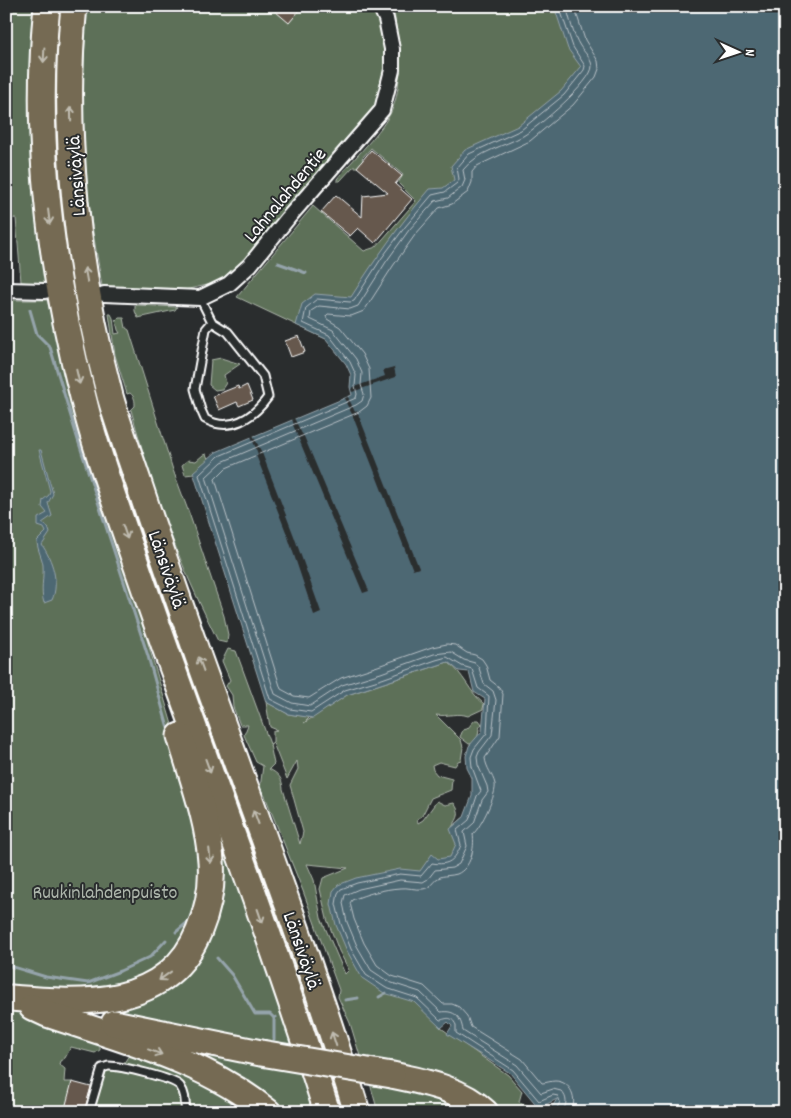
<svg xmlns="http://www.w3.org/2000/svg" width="791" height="1118" viewBox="0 0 791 1118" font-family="Dekko,sans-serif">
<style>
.green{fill:#5d6f58;stroke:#aeb7ac;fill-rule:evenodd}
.water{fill:#4e6773;stroke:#95a4ab}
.pier{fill:#2a2d2e}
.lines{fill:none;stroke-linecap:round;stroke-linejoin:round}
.shore{stroke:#b8c2c7;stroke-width:1}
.stream{stroke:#95a4ab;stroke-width:3}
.building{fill:#66584d;stroke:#fff}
.service-casing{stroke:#fff;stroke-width:11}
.minor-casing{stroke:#fff;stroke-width:18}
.motorway-casing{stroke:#fff;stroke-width:29}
.service{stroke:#2a2d2e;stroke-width:7}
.minor{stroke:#2a2d2e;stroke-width:14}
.motorway{stroke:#746b52;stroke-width:25}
.motorway-bridge-casing{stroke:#fff;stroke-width:29;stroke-linecap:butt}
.motorway-bridge{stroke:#746b52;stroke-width:25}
.oneway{stroke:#c0bcb1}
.labels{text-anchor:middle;stroke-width:4;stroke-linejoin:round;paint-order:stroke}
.street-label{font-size:20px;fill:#fff;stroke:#2a2d2e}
.park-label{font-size:20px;fill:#aeb7ac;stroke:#2a2d2e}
</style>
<rect width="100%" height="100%" fill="#2a2d2e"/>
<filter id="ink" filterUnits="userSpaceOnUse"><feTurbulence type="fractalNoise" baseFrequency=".02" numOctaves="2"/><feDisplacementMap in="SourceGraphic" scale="10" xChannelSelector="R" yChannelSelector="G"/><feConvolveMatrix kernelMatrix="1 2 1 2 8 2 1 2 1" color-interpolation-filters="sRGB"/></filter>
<g filter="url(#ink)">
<g class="green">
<path d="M12,6H34V164L32,166L45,284L21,282L16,218L6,219V50Z"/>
<path d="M58,6H62L76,291L72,292C57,197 49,102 58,6Z"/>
<path d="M87,6H376L385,50L384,85L378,107L232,273L212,284L184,290L102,286C97,253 90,220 87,187C81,127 83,66 87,6Z"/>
<path d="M393,6H647L637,48L477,158L326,339L237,297L313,206L364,251L376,247L416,201L398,183L403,175L371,148L362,158L363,160L357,167H353L340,181H337V179C352,160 383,131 392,110C405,78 398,39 393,6Z"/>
<path d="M77,298L120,463L116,464L101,416L73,299Z"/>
<path d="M6,300H47L98,487L126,569L181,755L205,855L189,944L130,989L6,991V836L10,827L6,825Z"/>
<path d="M137,305L177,307L175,310L138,318L135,311V306Z"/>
<path d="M109,314H111L113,318L115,334L120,333L118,330L116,321L119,318H124L126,328L129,330L173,470L189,513L224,616L228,635L227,643L218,641C205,614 191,586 180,558C160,509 145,460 131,410L135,406C135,401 135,397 130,393L127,394L115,355Z"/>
<path d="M221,358L240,364L224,375L226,383L222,389L215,390L209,385L211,360Z"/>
<path d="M206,454L209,461L194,474L185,475L182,465L188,460L196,461L203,455Z"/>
<path d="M136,511L240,803L326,1053L321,1052L279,930L131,512Z"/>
<path d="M228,649L236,651L270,744L273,742V731L277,730L270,727L266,702L288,714L310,717L304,723L347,695L448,662C464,674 469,692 484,704L483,709L468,716C457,712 448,717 436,715L461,740L463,747L461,760L458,761L455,766L439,762L432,765L433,770L437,775L452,779L451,790L431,798L422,816L417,819L418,823L423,820L437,801L445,805L454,803C461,813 459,817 452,827L464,817L441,1028L508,1075L522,1091L519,1102L529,1106L531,1112H503L482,1095L388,1064L385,1061L360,1056L350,1023L338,997L339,990L303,891L265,796L260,788L263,766L256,762L244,735L248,725H240L233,707L232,695L226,686L230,680L222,661ZM273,743L287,779L297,761L298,769L290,785L303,832L300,844L283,789C282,778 279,774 269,769L274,764L270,745ZM307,864L348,868L323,878L320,889L327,919L339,951L349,970L345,974L321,918L314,880Z"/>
<path d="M475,720H479L482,724L479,728L477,743L469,744L460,737L463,730L467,729Z"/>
<path d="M203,783L295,1049L258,1043L101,1013L96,1010L204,939Z"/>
<path d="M6,1008L21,1010L25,1017L100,1043V1050L95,1053L71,1047L65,1058L60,1061L59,1064L65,1069L64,1082H72L65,1111L12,1112L13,1106L6,1101L8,1094Z"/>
<path d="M116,1030L300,1068L314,1112H277Z"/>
<path d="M136,1051L150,1056L228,1098L232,1107L230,1112H93L95,1104L94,1102L105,1070L146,1076L153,1072L150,1069L133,1068L124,1063L129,1055Z"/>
<path d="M369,1080L435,1088L475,1112H378Z"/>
</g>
<g class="water">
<path d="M554,6H785V1112H549L557,1099L539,1108L510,1073L447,1034L452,1026L448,1022L441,1028L414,1002L384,993L362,978L347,951L336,925L331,904L333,891L338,885L356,878L400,869L420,871L432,854L438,859L450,857L456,844L450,829L464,817L472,796V778L467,768L466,756L469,746L482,731L485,699L474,692L469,672L459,671L448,662L347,695L313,718L288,714L266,702L193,472L216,452L352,395L350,387L351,375L346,364L326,339L296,325L302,304L315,294L351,297C375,259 400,224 430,189L443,188L454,180L451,166L465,150L518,126L561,91L581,67L568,49Z"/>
<path d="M39,450H41L53,494L48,503L52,516L42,523L48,527L50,533L42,545C52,559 60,583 52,600L44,603C40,591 44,578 43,565C42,557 37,549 37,541L46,532L44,528L38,526V518L47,513L42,507L43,500L49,495L50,491Z"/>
</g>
<g class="pier">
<path d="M394,367L396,377L352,392L351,389L354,387L385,376L383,370Z"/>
<path d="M348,397L355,412L357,411L419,568L413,570L352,414L346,403L347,402L345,398Z"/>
<path d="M294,418L302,434H303L369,591L363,593L293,425H294L292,419Z"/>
<path d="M253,435L262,453L294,536L321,612L314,615L288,537L256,455L258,454L251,436Z"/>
</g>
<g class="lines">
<g class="shore">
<path d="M555,1112L560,1102L558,1096L553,1095L539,1101L513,1070L456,1033V1025C451,1015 447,1019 440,1020L417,998L386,988L366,975L351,949L341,924L336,904L338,893L341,889L357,883L400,874L421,876L432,863C449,866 455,860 461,845L457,830L469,820L477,796L481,791L472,767L471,757L474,749L487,733L489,696L478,688L472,669L462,666L447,657L436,660L382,679L345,690L311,712L290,709L270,699L199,475L219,456L356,398L357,394L355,386L356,375L350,362L329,335L303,323L306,308L317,299L350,302L354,301L381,259L405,227L432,195L445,192L457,183L459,179L457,168L469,154L521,130L564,95L584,70L585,66L573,47L559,6"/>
<path d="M562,1112C567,1105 568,1098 561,1091L553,1089L541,1093L517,1065L463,1031C461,1017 455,1010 441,1012L420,992L389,982L371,970L357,946L347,922L343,903L345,895L359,889L400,880L423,882L428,879L435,870L452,868L459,864L467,846L464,832L474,823L482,800L488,792L487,786L478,765L477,757L479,752L492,735L496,700L493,691L484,684L479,668L475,663L464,660L451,652L434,654L381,673L342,685L310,706L292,703L275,694L206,477L222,462L356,405L362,401L364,394L361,385L362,373L356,359L333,330L310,319L311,311L319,306L350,309L358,306L386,262L409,230L435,201L448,198L462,187L465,180L463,170C478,151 503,147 523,136C537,128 593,81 592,66C591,58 584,52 580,46C573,35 570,19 566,6"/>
<path d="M571,1112C578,1099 571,1081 555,1081C550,1081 546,1083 542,1083L522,1059L471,1027L467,1016L459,1007L452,1004H443L424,986L392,976L377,965L364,943L354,919L350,903L352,900C366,894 384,889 400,888C408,887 415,890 423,889C431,888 432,882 438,878C443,875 451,876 457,874C471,868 475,848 473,834C481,827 497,794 495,784C493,775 486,768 485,758L500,736L503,694L499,687L490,680L486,665L482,659L475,655L467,653L455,645L447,644L432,647L378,666L341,678L309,698L294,696L281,689L215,479L226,468L359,412L367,406L371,398L369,369L362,354L340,327L327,319L326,316L328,314L351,316L364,311L393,266L415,235L439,208L452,204L468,192L472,182V172L477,166L530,141L573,105L596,77L599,69L598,61L585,40L574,6"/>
</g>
<g class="stream">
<path d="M278,263L306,273"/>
<path d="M30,310L37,334L50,347L78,440L148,656L170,735"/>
<path d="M198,891L199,867"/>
<path d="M176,932L188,922L193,912"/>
<path d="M217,958L232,975L255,1014H270L274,1018"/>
<path d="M6,967L10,966L46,977L88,983L120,971L150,957L166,940"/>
<path d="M379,997L386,993"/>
<path d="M345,1000L358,998"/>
<path d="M274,1039V1018L276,1017"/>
</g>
</g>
<g class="building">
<path d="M269,6H293L299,11L289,23Z"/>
<path d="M371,150L402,176L395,184L412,199L375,243L358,228L350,236L321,212L336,195L362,217L363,196L388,193L357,167Z"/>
<path d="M299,336L305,352L291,357L285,341Z"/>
<path d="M247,385L253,400L239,406L237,402L219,410L213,396L238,386L239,389Z"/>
<path d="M72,1082L91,1087L84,1112H64Z"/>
</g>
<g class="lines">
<defs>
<g id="service">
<path d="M200,298L212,322L206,329L195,389L201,410L205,419C230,433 253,418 268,397L263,376L228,332L212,322"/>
<path d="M89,1112L102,1068C104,1068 107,1066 109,1066C120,1066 173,1078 180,1086C185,1093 186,1103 185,1112"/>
</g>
<g id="minor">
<path d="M6,290L45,291"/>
<path d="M104,294L200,298L229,284L250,265L288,218L382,110L392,70V49L386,19L380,6"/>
</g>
<g id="motorway">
<path d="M47,6C33,138 51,273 84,401C93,440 107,479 120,517C138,570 156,623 175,675C227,820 281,965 327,1112"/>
<path d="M74,6C61,129 78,276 110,396C118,424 128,451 137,478C157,539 178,599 199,659C253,809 310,959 357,1112"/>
<path d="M11,998C81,1004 167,1010 199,931C208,909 213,886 211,861C208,819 192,777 180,736"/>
<path d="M32,1007L47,1014C123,1040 205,1060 268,1112"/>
<path d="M114,1023L261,1053"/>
<path d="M392,1075C424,1082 460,1088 485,1112"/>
</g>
</defs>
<use href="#service" class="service-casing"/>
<use href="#minor" class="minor-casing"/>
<use href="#motorway" class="motorway-casing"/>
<use href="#service" class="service"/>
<use href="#minor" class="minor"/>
<use href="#motorway" class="motorway"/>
<defs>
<path id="motorway-bridge" d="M261,1053L392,1075"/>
</defs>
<use href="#motorway-bridge" class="motorway-bridge-casing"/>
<use href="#motorway-bridge" class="motorway-bridge"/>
</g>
<defs><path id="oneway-shaft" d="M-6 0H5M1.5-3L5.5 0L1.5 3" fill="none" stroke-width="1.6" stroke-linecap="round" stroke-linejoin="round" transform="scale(1.25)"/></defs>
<g class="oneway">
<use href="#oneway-shaft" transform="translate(44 55) rotate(93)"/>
<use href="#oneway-shaft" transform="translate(71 114) rotate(-91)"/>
<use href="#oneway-shaft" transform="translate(49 217) rotate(83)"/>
<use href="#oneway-shaft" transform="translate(86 275) rotate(-100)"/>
<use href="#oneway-shaft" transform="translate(78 377) rotate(77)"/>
<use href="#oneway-shaft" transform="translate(125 532) rotate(71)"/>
<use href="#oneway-shaft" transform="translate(201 664) rotate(-110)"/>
<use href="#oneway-shaft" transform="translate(208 766) rotate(70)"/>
<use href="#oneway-shaft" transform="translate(256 817) rotate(-110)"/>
<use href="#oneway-shaft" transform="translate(210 856) rotate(84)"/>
<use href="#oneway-shaft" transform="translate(260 916) rotate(71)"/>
<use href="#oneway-shaft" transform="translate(165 976) rotate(144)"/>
<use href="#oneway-shaft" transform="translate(334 1039) rotate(-108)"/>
<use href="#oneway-shaft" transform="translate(155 1052) rotate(20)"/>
</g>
</g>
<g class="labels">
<g class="street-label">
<text transform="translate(75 176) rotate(-94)" y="7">Länsiväylä</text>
<text transform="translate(284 194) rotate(-50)" y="7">Lahnalahdentie</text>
<text transform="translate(168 569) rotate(71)" y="7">Länsiväylä</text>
<text transform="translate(303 950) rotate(71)" y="7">Länsiväylä</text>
</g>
<g class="park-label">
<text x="105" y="898">Ruukinlahdenpuisto</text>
</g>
</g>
<rect width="791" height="1118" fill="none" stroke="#2a2d2e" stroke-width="25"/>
<rect x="12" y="12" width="766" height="1093" fill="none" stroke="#fff" stroke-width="2" filter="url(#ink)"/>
<g transform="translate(738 52) rotate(93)" stroke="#2a2d2e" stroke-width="4" paint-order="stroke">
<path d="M0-4L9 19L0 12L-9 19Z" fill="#ffffff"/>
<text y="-8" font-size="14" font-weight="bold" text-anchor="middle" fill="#ffffff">N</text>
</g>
</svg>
